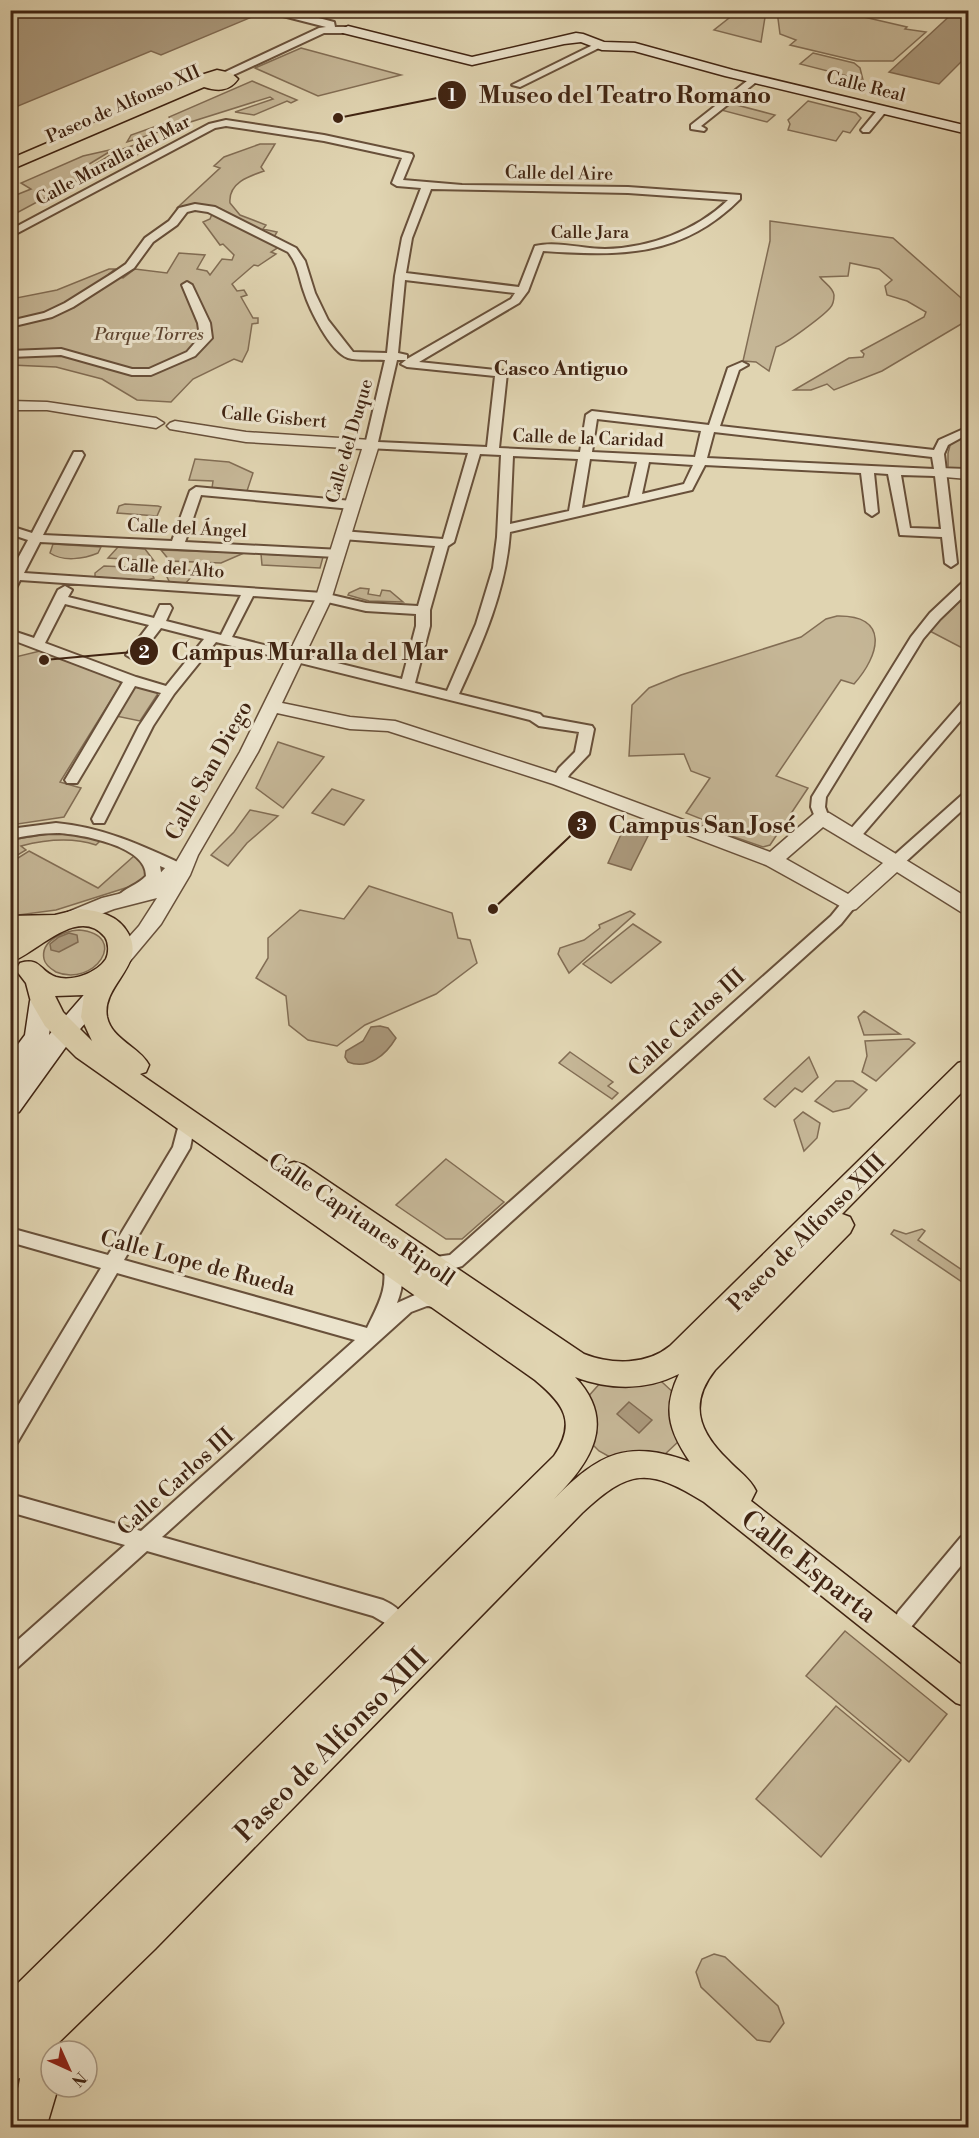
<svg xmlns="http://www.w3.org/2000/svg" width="979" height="2138" viewBox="0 0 979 2138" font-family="'Libre Bodoni',serif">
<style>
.green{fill:#c5b696;stroke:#826d54;stroke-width:1.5}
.water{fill:#aa987b;stroke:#806a51;stroke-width:1.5}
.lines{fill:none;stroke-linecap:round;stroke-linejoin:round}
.minor-casing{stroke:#68503a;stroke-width:4}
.tertiary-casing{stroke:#68503a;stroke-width:3}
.secondary-casing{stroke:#402412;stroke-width:3}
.primary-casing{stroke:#402412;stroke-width:3}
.minor{fill:#ebe3cc;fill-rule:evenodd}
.tertiary{fill:#ebe3cc;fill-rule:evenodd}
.secondary{fill:#ebe3cc;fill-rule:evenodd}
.primary{fill:#e0d4b1;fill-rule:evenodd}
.labels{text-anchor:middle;stroke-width:6;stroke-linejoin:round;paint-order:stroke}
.far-street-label{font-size:18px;fill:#402412;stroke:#ebe3cc}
.far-park-label{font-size:18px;font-style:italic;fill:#614833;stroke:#ebe3cc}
.far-neighbourhood-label{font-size:20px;font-weight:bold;fill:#402412;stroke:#ebe3cc}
.street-label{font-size:22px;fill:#402412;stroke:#ebe3cc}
.near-street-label{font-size:27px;fill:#402412;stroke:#ebe3cc}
.leader{fill:none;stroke:#402412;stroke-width:2}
.callout-dot{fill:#402412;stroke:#ebe3cc;stroke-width:2}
.mark-label{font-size:18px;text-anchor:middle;font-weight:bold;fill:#fff}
.callout-label{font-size:24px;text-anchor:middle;font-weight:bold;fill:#402412;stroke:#ebe3cc;stroke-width:6;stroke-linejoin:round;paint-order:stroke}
</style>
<rect width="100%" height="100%" fill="#e0d4b1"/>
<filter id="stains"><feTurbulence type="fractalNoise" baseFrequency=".00333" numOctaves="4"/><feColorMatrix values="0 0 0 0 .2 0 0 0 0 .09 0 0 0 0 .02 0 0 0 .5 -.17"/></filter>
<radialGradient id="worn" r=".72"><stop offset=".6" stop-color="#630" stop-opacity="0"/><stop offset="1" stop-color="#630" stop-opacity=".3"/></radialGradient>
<g class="green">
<path d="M738,11H766L761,42L714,30Z"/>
<path d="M777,11H838L907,27L905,29L926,32L893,61H857L790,45L796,40L780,34Z"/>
<path d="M301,48L401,75L318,96L255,68Z"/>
<path d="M813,53L854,63L860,68L863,80L800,64Z"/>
<path d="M252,81L297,100L291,103L287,101L254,115L235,112L273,99L270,97L127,142L131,135L171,121L169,117Z"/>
<path d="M808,101L856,113L861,118L850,133L843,131L836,141L788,130L790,124L788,120Z"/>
<path d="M729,103L775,115L767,122L721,110Z"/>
<path d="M152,139L161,142L103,173L91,167L117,151Z"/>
<path d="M260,144H275L261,167L264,171C249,176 228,183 230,203L240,215L266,225L263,229L277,232L274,237L279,247L271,252L276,254L258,266L254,265L232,284L237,291L244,290L247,295L241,297L253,318H258V323L252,324L248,350L242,362L234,359L193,379L171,402L137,400L102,379L56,367L11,365V299L57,290L109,269H115L109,274L123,278L135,269L167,273L179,253L205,255L197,269L207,271L210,275L222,259L232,260L234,255L223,244L220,245L203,222L210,219L212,214C198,206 191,213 177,208L220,168L214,166L224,157Z"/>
<path d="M114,149L86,166L95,171L11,216V197L31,189L21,183L83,156Z"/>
<path d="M770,221L893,238L968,304V320L882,371L834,390L827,384L811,390H794L849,358L863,357L864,354L861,351L924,317L926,312L907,301L887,295L885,286L892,280L879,269L850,263L848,276L820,277C824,283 833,287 834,295C834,300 833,305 830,308C823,316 786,344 776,347L769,371L756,362L743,361L770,241Z"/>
<path d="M967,437L968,468L948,467V453L951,442Z"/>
<path d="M195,459L229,462L253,473L247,491L212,488L213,481L189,480Z"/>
<path d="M125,504L158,506L161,507L157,516L117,513L119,506Z"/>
<path d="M53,544L101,547L98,553C84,559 63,562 50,553Z"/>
<path d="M118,547L145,549L154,561L108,558Z"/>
<path d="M161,550L244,553L221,563L170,561Z"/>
<path d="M261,554L323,557L320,568L262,565Z"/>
<path d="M104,566L149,568L154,578L145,581L95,577V573Z"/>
<path d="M163,569L204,571L191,577L185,584L170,583Z"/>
<path d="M968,585V651L924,628Z"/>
<path d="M360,588L369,589L368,594L380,596L382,590L390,591L403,602L369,601L348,595L349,593Z"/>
<path d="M837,616C890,615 880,655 854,684L841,680L776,776L808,788L770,845L763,847L700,825L704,820L686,813L710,778L691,771L684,754L629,756L632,705L649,688L681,675L801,637L826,619Z"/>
<path d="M40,651L118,679L121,684L60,782L81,788L64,817L11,825V658Z"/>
<path d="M133,686L159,692L140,721L116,716Z"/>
<path d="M278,742L324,757L283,808L256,788Z"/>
<path d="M332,789L364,800L344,825L312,813Z"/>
<path d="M250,810L278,816L247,843L228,866L211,855L234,832Z"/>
<path d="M58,832L91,837L100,841L96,845C72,837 44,840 21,846L26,850L11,859V840Z"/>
<path d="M29,851L98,888L134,856L144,865L147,876L138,884L56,910L11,916L10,863Z"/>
<path d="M369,886L452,913L458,938L470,940L477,963L436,994L365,1025L337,1046L308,1040L289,1025L286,996L256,978L268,958V938L300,910L344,919Z"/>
<path d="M630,911L635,914L569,973L558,954L560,948L584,940L600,928L599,925Z"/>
<path d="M633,924L661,942L611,983L583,964Z"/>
<path d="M79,930C131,935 94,988 56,972C51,969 45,965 44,959C40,940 65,931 79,930Z"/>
<path d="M864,1011L900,1034L864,1035L858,1017Z"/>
<path d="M909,1039L915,1043L876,1081L862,1072L867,1056L865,1041Z"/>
<path d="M570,1052L613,1082L608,1086L618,1093L612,1099L559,1063Z"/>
<path d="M809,1057L818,1077L802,1092L795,1088L775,1107L764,1099Z"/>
<path d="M836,1081H853L867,1090L849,1108L833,1112L815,1101Z"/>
<path d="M803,1112L820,1123L817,1138L804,1151L794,1120Z"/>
<path d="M446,1159L504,1202L462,1239H446L396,1205Z"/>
<path d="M922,1229L925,1231L918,1240L968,1274V1286L891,1234L894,1230L906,1234Z"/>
<path d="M653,1377L662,1382L676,1395L680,1440L662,1457L619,1462L599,1451L591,1443L586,1399L602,1381Z"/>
<path d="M845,1631L947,1714L909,1762L806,1676Z"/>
<path d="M836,1706L901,1760L821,1857L756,1799Z"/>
<path d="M714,1954L725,1957L778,2006L784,2023L770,2042L757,2040L701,1987L696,1972L702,1959Z"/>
</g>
<g class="water">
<path d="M10,11L12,10L266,11L161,55L151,51L11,109Z"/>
<path d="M955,11H968V55L939,84L889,72Z"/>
<path d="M623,830L648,836L631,870L608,863Z"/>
<path d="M69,933L77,935L78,942L59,952L51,950L50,944L59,937Z"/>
<path d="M380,1026L388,1028L396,1038C386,1055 368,1070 348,1062L345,1057L346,1051L363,1041L371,1027Z"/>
<path d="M629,1402L652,1420L639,1433L617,1414Z"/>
</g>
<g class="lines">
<defs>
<g id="minor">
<path d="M279,10H288L334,22L335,27H348L353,30L348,33H324L229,77H223V73L319,28L326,27L279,15Z"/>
<path d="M597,43L605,45L520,87L512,85Z"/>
<path d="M752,77L760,79L701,126L706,129L704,131L691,129V125Z"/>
<path d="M880,107L888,109L869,132H863L861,130Z"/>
<path d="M226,120L324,135L412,154L413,156L403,180L462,185L628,187L740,195V199C681,258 620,256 543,251L528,291L519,303L419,362L505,371L507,373L499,448L580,452L586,415L592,411L709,425L728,368L742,362L748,365L739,370L720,426L934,450L939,440L968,427V434L948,445L944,454L957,563L951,567L945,563L942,537L900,535L888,474L874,473L878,512L872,516L866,512L861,473L705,465L692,490L510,532C506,590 483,642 459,694L540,714L543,717L592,726L594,729L589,754L570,774L564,783L559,785L552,780L559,768L575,752L579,732L539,726L530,720L216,642L174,694L153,726L104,823H94L92,819L139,726L161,693L135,686L77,783H67L65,780L123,682L10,639V630L34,638L58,590L65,586L72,590L68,597L154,618L160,605H170L172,608L166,621L221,635L241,595L20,580L16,588L10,589V573L28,540L10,534V526L32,533L74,452H82L84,455L43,535L172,541L190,491L196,487L352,501L358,505L352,509L201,495L185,542L341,550L342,553L341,556L336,557L40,542L24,573L323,593L366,603L418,606L435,546L342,539L336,535L342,531L443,539L468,453L367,448L365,445L385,360C374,359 358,361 348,358C330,352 309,308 304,292C299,278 298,264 288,252L208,212L195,210L187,212L177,225L153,242L134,268L73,307L52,317L10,327V321L44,313L65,303L113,273L126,264L145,238L169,221L179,208L195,204L215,207L296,248L305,261L315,293L328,320L353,352L387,353L395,276L402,238L421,188L397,186L392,183L402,158L324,141L226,126L215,128L10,237V230L209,124ZM431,189L628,193L728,200C696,231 649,248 605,249C583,249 557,241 535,246L519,287L406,273L412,238ZM405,280L515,293L511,299L407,359V355L398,353ZM397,360H406L401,364L407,367L495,376L487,447L378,442ZM597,419L701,431L695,457L592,452ZM714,432L932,457L934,469L707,458ZM480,454L501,455L497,537L493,568L476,624L447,691L415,683L430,626V610L448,546L454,542ZM513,456L578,459L569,511L510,524ZM590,459L637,462L629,497L582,508ZM649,462L693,465L684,484L642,494ZM901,475L935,476L941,529L910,528ZM253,596L323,601L366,611L416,614V626L402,679L232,637ZM65,604L149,625L126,655L133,659L138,658L161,628L204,639L166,686L136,677L45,643Z"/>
<path d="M187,282L192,285L210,323L212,338L195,356L151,375H132L61,355L10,357V351L61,349L132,369H149L187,352L200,337L198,323L182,285Z"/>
<path d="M968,581V592L940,619L923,639L826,797L825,807L829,818L827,822H817L811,807L812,797L911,637L930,613L963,582Z"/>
<path d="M968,700V712L858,840H848L846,836L848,832L963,701Z"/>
<path d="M968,792V805L901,866H891L888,862L891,858L963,794Z"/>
<path d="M56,823C102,827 141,845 182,864L185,868L177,873L160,866L162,878C154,890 134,905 120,901L117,897C124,888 138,885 146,876C147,846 81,834 57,833C41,833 26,836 10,839V829Z"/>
<path d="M849,899L854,900L857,904L841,924L462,1266L443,1272L422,1269L419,1264L422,1259L450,1255L831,916L844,900Z"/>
<path d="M180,1110L186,1112L194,1128L190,1148L124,1260L367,1328C377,1307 390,1286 382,1263L385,1258L391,1256L397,1258C405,1274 403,1287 397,1303L426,1290L448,1295L451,1300L448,1305L442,1308L427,1306L411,1312L162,1537L383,1600C403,1609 410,1620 401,1641L394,1644L387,1641L384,1634L385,1623L373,1616L147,1551L17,1668L10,1671V1647L125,1545L10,1512V1494L141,1531L355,1340L117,1273L17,1443L10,1445V1419L101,1268L10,1242V1228L108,1255L173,1147L178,1128L172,1117L174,1112Z"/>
<path d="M968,1534V1557L912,1626L905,1629L898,1626L895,1619L898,1612L961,1537Z"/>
</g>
<g id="tertiary">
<path d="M10,401L47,402L156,418L164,423L156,428L47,410H10Z"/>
<path d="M175,421L246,432L371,440L379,445L331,600L282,703L350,717L395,721L565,776L770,852L815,813L822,812L829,813L968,898V914L961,912L897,872L856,909L849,911L766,865L553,784L388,731L350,729L277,713L258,752L198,855L190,875L161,924L125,967L118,969L111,967L108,962L111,957L139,926L157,898L114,909L70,926L63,924L60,919L63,914L102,898L147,887L167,866L175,864L240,752L315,600L362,449L246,442L170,429L167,426L170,423ZM823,827L883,863L848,894L786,859Z"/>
<path d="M939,468L968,469V479L933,476L931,473L933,470Z"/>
</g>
<g id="secondary">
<path d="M348,26L472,57L576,33L583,34L604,42L635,43L733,70L968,126V134L725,76L634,51L602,50L581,42L564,44L472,65L343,33L341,30Z"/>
<path d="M97,986L105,989L109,995L105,1001L73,1037L19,1112L10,1114V1086L14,1082L10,1083V1055L25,1035L30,1001L34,995L42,992L50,995L54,1001L49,1035L89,989Z"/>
</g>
<g id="primary">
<path d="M217,70L231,73L238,79C229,92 217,91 204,87L10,170V159L192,81L201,75Z"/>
<path d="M80,909C99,911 118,915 128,933C147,965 101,985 107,1017C112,1040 140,1047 149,1065L146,1072L140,1074L281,1171L284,1165L294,1162L304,1165L584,1354C612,1365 647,1365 670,1346L958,1063L968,1060V1086L842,1214L850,1217L854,1225L850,1233L715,1370C688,1404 699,1432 728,1460C738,1471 750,1478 756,1491L751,1501L968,1670V1707L956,1703L704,1502C648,1467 629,1469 582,1513L155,1949L53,2048L55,2051H51V2087H58L57,2091L46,2128H10C10,2111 18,2095 20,2078L10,2082V1991L554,1456C577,1422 564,1404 535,1380L76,1057L45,1026L31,1002L26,983L16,970L20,963C41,957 39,971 56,977C72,982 97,973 106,959C109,953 109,943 105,937C78,904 35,955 10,962V939L18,934H10V916L55,915ZM84,995L81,1017L92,1041L63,1012L55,996ZM679,1374C662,1409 669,1431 690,1462C627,1439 600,1453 554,1499C590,1463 618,1422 575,1377C610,1390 645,1391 679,1374Z"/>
</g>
</defs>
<use href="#minor" class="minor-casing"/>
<use href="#tertiary" class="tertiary-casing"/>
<use href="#secondary" class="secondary-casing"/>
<use href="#primary" class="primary-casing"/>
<use href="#minor" class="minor"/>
<use href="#tertiary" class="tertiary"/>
<use href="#secondary" class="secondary"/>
<use href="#primary" class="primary"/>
</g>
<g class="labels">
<g class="far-street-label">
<text transform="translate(866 86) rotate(14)" y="6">Calle Real</text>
<text transform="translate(123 104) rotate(-24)" y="6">Paseo de Alfonso XII</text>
<text transform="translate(113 160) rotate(-28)" y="6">Calle Muralla del Mar</text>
<text transform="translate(559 173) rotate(1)" y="6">Calle del Aire</text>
<text x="590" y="238">Calle Jara</text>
<text transform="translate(274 417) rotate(5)" y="6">Calle Gisbert</text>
<text transform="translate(588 438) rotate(2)" y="6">Calle de la Caridad</text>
<text transform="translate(349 441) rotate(-74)" y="6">Calle del Duque</text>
<text transform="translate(187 528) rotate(3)" y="6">Calle del Ángel</text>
<text transform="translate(171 568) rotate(4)" y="6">Calle del Alto</text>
</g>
<g class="far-park-label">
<text x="149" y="340">Parque Torres</text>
</g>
<g class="far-neighbourhood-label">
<text x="561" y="375">Casco Antiguo</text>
</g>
<g class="street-label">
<text transform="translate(208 770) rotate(-61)" y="8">Calle San Diego</text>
<text transform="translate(686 1022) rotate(-42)" y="8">Calle Carlos III</text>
<text transform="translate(362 1219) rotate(34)" y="8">Calle Capitanes Ripoll</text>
<text transform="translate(806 1232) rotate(-45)" y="8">Paseo de Alfonso XIII</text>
<text transform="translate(198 1262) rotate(15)" y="8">Calle Lope de Rueda</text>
<text transform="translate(175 1481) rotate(-42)" y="8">Calle Carlos III</text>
</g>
<g class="near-street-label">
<text transform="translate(809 1566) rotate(38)" y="9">Calle Esparta</text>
<text transform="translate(331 1745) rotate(-45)" y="9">Paseo de Alfonso XIII</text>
</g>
</g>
<path class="leader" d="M338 118L452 95M44 660L144 651M493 909L582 825"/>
<g class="callout-dot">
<circle cx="338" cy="118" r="6"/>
<circle cx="44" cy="660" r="6"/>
<circle cx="493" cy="909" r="6"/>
<circle cx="452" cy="95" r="15"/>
<circle cx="144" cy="651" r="15"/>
<circle cx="582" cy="825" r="15"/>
</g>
<g class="mark-label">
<text x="452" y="101">1</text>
<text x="144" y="658">2</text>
<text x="582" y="831">3</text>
</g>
<g class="callout-label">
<text x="625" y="103">Museo del Teatro Romano</text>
<text x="310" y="660">Campus Muralla del Mar</text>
<text x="702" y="833">Campus San José</text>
</g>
<rect width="979" height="2138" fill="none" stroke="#e0d4b1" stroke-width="36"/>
<rect x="12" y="12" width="955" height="2114" fill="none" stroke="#402412" stroke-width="3"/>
<rect x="18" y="18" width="943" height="2102" fill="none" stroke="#402412" stroke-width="1.5"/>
<g transform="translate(69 2069) rotate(135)"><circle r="28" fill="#ebe3cc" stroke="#a79782" stroke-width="1.5"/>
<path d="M0-4.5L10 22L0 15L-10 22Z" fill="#8f2418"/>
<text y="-9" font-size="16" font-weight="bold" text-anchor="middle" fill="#402412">N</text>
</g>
<rect width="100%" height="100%" filter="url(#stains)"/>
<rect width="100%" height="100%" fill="url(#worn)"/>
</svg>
